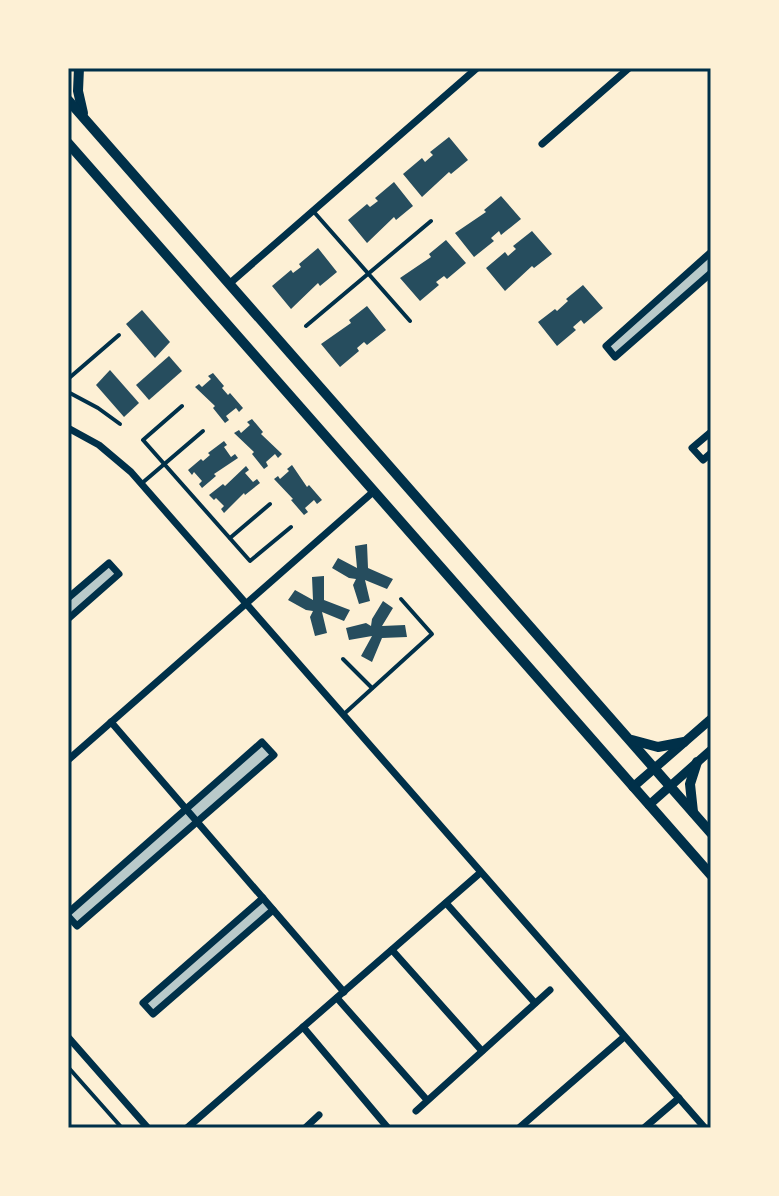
<svg xmlns="http://www.w3.org/2000/svg" width="779" height="1196" viewBox="0 0 779 1196" font-family="Jost,sans-serif">
<style>
.green{fill:#b9caca}
.building{fill:#264d5e}
.lines{fill:none;stroke-linecap:round;stroke-linejoin:round}
.service{stroke:#003049;stroke-width:4}
.minor{stroke:#003049;stroke-width:7}
.tertiary{stroke:#003049;stroke-width:9}
.secondary{stroke:#003049;stroke-width:10}
.neatline{fill:none;stroke:#003049;stroke-width:3}
</style>
<rect width="100%" height="100%" fill="#fdf0d5"/>
<g class="green">
<path d="M711,252V273L615,357L606,346Z"/>
<path d="M109,563L119,574L68,619V598Z"/>
<path d="M262,742L274,755L77,926L68,916Z"/>
<path d="M263,898L273,910L153,1014L143,1003Z"/>
</g>
<g class="building">
<path d="M449,137L468,160L451,174L449,172L422,197L403,174L422,158L425,162L433,155L430,152Z"/>
<path d="M394,182L413,206L396,220L394,217L367,243L348,220L367,204L370,207L378,201L375,198Z"/>
<path d="M501,196L521,219L501,235L499,231L491,238L494,241L474,257L455,233L486,212L484,210Z"/>
<path d="M532,231L552,254L534,268L532,266L505,291L486,268L505,252L508,256L516,249L513,246Z"/>
<path d="M446,240L466,263L447,279L444,276L436,282L439,285L420,301L400,278L431,257L429,254Z"/>
<path d="M318,248L337,272L320,286L318,283L291,309L272,286L291,270L293,273L301,267L299,264Z"/>
<path d="M583,285L603,308L584,324L581,320L573,327L576,330L557,346L538,322L555,309L557,311L568,301L566,299Z"/>
<path d="M367,306L386,330L367,345L364,342L357,348L359,351L340,367L321,344L351,323L349,320Z"/>
<path d="M142,310L170,342L155,358L126,324Z"/>
<path d="M169,356L182,371L149,400L136,385Z"/>
<path d="M110,370L139,403L124,417L96,385Z"/>
<path d="M213,373L224,386L222,388L228,395L230,393L243,408L239,412L236,408L226,416L229,420L225,423L213,408L215,406L195,387L199,384L202,387L211,379L208,376Z"/>
<path d="M252,419L263,432L261,434L282,454L278,458L275,454L266,462L268,466L264,469L252,454L254,452L234,433L239,430L241,433L250,425L247,422Z"/>
<path d="M224,441L227,445L224,447L231,457L235,454L238,458L214,474L216,476L202,488L199,484L202,481L194,472L192,475L188,470L201,459L203,461L210,455L208,453Z"/>
<path d="M292,465L307,487L309,485L322,500L317,504L314,500L305,508L308,512L304,515L291,500L293,499L274,479L278,476L280,479L289,471L287,469Z"/>
<path d="M246,466L249,470L245,473L253,482L257,479L260,483L245,495L244,493L224,513L221,509L224,506L216,498L214,500L209,495L223,484L225,486Z"/>
<path d="M367,544L368,568L393,579L387,589L365,580L370,601L359,604L353,585L356,579L349,578L332,568L338,558L357,568L355,546Z"/>
<path d="M324,576V600L350,610L344,621L322,612L327,633L315,636L310,617L313,611L306,610L288,600L295,590L313,600L312,577Z"/>
<path d="M383,601L393,608L382,626L405,625L407,637L382,638L372,662L361,656L372,636L349,640L346,628L366,623L371,626L372,619Z"/>
</g>
<g class="lines">
<g class="service">
<path d="M314,212L410,321"/>
<path d="M306,326L431,221"/>
<path d="M68,379L119,335"/>
<path d="M68,392L98,408L120,424"/>
<path d="M182,406L143,440L250,561L291,527"/>
<path d="M141,484L203,431"/>
<path d="M230,538L270,504"/>
<path d="M343,659L372,688"/>
<path d="M344,714L432,634L401,599"/>
<path d="M68,1067L122,1128"/>
</g>
<g class="minor">
<path d="M542,144L629,68"/>
<path d="M711,252L606,346L615,357L711,273"/>
<path d="M229,284L477,68"/>
<path d="M68,428L99,445L131,472L705,1128"/>
<path d="M711,432L692,448L703,460L711,453"/>
<path d="M68,598L109,563L119,574L68,619"/>
<path d="M111,722L344,992"/>
<path d="M68,760L373,492"/>
<path d="M263,898L143,1003L153,1014L273,910"/>
<path d="M446,903L535,1003"/>
<path d="M68,913L262,742L274,755L77,926L68,916"/>
<path d="M392,950L482,1051"/>
<path d="M337,998L427,1100"/>
<path d="M303,1027L388,1128"/>
<path d="M68,1037L148,1128"/>
<path d="M416,1111L550,990"/>
<path d="M187,1128L480,873"/>
<path d="M305,1128L319,1115"/>
<path d="M519,1128L624,1037"/>
<path d="M644,1128L679,1098"/>
</g>
<g class="tertiary">
<path d="M633,787L711,719"/>
<path d="M649,805L711,750"/>
</g>
<g class="secondary">
<path d="M79,68L78,91L83,113"/>
<path d="M68,100L711,833"/>
<path d="M68,143L711,875"/>
<path d="M632,740L658,747L684,742"/>
<path d="M693,812L690,784L697,762"/>
</g>
</g>
<rect width="779" height="1196" fill="none" stroke="#fdf0d5" stroke-width="140"/>
<rect x="70" y="70" width="639" height="1056" class="neatline"/>
</svg>
